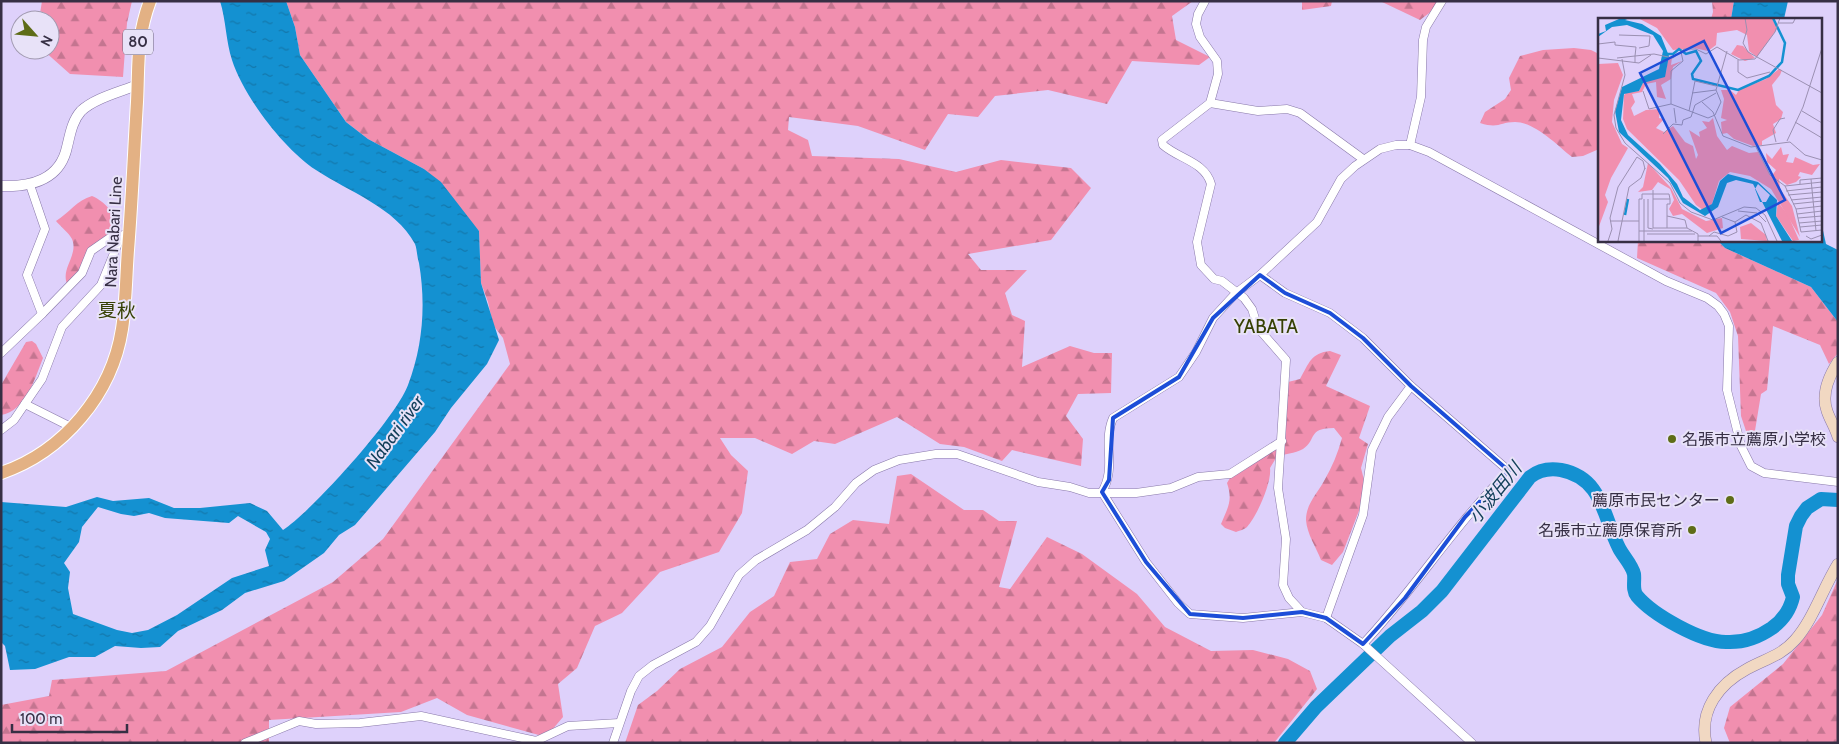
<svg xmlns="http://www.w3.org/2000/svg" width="1839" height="744" viewBox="0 0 1839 744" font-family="Cabin,'Noto Sans JP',sans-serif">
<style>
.forest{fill:url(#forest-firs)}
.water{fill:url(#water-ripples);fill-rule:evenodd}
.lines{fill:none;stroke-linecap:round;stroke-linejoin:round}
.river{stroke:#1491d1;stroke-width:14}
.minor-casing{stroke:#8878a9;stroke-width:9}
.tertiary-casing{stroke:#8878a9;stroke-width:11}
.secondary-casing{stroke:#8878a9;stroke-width:12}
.primary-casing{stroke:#fff;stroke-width:14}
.minor{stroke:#fff;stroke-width:8}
.tertiary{stroke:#fff;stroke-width:10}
.secondary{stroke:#f1d8c2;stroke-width:11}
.primary{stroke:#e3b184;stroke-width:12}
.marked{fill:none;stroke:#1d4ed8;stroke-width:4;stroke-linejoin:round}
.poi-dot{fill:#5e6c17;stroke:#e8e2f8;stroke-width:2}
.labels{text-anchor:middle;stroke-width:4;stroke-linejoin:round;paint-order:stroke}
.shield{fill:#e8e2f8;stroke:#6b657a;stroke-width:1}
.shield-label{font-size:15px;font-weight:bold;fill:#362f44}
.street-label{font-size:16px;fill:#362f44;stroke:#e8e2f8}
.poi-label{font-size:16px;fill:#362f44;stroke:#e8e2f8;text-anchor:end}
.water-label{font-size:18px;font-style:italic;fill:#14405b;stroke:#e8e2f8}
.quarter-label{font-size:19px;fill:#364003;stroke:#e8e2f8}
.inset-river{fill:none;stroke:#1491d1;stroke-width:2.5}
.inset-road{fill:none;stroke:#9b90b2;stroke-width:1}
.view{fill:#1d4ed8;fill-opacity:0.15;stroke:#1d4ed8;stroke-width:2.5}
.inset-edge{fill:none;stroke:#362f44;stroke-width:2.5}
</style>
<defs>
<pattern id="forest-firs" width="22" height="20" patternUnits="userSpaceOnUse" patternTransform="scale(1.25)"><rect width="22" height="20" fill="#f18faf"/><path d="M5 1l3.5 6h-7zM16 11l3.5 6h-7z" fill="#c47590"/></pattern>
<pattern id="water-ripples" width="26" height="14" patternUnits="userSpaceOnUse" patternTransform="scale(1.25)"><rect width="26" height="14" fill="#1491d1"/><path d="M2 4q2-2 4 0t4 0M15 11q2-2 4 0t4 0" fill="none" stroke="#1377ab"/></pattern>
</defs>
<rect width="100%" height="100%" fill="#ded1fb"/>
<g class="forest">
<path d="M42,1H132L127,23L123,77L70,74L43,50H50V20H39Z"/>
<path d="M286,1H1193L1172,16L1176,40L1210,57L1199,65L1132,61L1107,104L1048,90L995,96L978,117L948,114L925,150L858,126L789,117L788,130L808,140L812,156L899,159L956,172L1001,160L1071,168L1091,188L1051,240L968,254L981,270H1027L1005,293L1012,315L1025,321L1022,367L1070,346L1094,353H1112L1111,393L1078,394L1066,416L1083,439L1081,466L1012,450L1002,461L964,447L940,444L897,417L835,444L814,441L792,454L755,438H720L731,455L748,471L742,513L719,552L660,572L622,613L595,626L577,668L558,684L563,717L546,737L467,715L437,698L401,712L269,720V743H1V705L49,696L52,680L166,671L333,582L383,539L510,364L503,338L493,325L488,302L481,283L479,231L424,169L368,139L346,122L300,55L295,27Z"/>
<path d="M1302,1H1332L1331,6L1302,10Z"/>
<path d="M1380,1H1445L1420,20Z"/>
<path d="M1712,1H1734L1731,19H1711L1713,12Z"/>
<path d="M1574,48L1591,50L1599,54V149L1583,156L1572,157C1557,145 1535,122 1515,122C1500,122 1499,129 1480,123L1485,112L1505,99L1511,90L1509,78L1520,56L1543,50Z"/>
<path d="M92,196C106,202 117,215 115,230L89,249L80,272L68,286C59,269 79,256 72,239C69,233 60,226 56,221C69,213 77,200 92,196Z"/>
<path d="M1638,240H1717L1725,248L1811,287L1838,322V353L1829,364L1820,345L1773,326L1767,390L1761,394L1752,449L1741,416L1738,336L1730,312L1716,293L1637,258Z"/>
<path d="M32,341L36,344L43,358C35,378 26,411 1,415V385L26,342Z"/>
<path d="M1330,351L1341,355L1326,386L1370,406L1359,438L1368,444L1361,468L1365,484L1362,503L1343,552L1332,565L1321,560C1316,547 1307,534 1306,520C1306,504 1317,494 1324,481C1332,467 1338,453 1342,438L1334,428C1307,428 1317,440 1303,449C1295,454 1284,453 1276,458L1270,468C1272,482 1257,516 1247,527C1245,529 1239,531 1236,532L1225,528L1221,524C1228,507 1233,501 1227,483L1230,478L1246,469L1255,453C1262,449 1270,450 1277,447C1289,441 1285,396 1288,382L1300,379C1309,363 1311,353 1330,351Z"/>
<path d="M911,474L964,510H983L999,521H1017L999,587L1010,589L1047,537L1082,554L1137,594L1165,627L1211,651L1253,650L1288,659L1310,671L1317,689L1274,743H625L638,705L657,691L680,669L722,647L750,612L774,596L790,562L817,559L830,534L853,520L889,524L897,476Z"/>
<path d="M1838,579V743H1730L1724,728L1730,707L1783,664L1822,615Z"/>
</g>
<g class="water">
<path d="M220,1H286L295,27L300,55L346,122L368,139L424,169L441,182L479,231L481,283L499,340L487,364L451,408L435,432L355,525L339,535L324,553L284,581L245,593L222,610L178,631L160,647L141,648L115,646L95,657H69L35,669L10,670L5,646L1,642V502L66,507L97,497L113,501L149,498L174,508H200L250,503L267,511L283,530C312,511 396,418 408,385C423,346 426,304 419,263C417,257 417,249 415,244C395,207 349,192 316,170C284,149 244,97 232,60C226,42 226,20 220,1ZM98,507L121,514L134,516L149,513L165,518L229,523L238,516L266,532L270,539L265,550L269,566L232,578L177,615L148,630L132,633L117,630L73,614L68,588L70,572L64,563L79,542L82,527Z"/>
<path d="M1734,1H1788L1784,19H1731Z"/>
<path d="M1820,217L1826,244L1838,250V322L1811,287L1725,248L1717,240H1820Z"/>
</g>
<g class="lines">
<path class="river" d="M1285,743L1316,707L1390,636L1422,611L1442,591L1530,477C1539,470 1549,468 1561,470C1603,478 1603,517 1619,548C1623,556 1632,565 1634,574C1635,581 1632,590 1637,596C1653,615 1701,642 1726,642C1743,643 1759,637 1772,628C1783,620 1790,610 1793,597L1788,584V575L1796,526L1801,516L1807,508L1821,499L1838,500"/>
<defs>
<g id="minor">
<path d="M1205,1L1198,14L1196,24L1200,37L1217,61L1218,74L1210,103L1162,140L1163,145C1179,159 1205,162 1211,184L1197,242L1201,265L1214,279L1222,281L1244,298L1252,309L1258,328L1286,360L1278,488L1286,539L1283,585L1289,598L1302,612"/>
<path d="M1210,103L1258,111L1287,109L1300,113L1363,159"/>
<path d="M1410,145L1421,97L1423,40L1426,27L1442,1"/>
<path d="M1260,275L1285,293L1330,313L1363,338L1411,386L1509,471C1455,524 1415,589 1363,644"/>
<path d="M42,314L82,273L91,251L114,235L121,236"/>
<path d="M1,353L42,314L27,275L45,229L30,185"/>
<path d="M25,404L73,428"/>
<path d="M1,430L14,420L42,379L62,327L101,285L121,236L125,234H129"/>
<path d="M1102,492C1117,467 1102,443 1113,418L1179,377L1196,352L1213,318L1236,293L1260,275L1317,222L1341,179L1355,166L1380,149L1396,145H1410L1429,152L1666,281L1707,298L1718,306L1724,314L1729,326L1727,390L1741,446L1751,466L1764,473L1838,482"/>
<path d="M1102,492L1146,562L1178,603L1190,614L1243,618L1302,612L1326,618L1363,644L1472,743"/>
<path d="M1326,618L1363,515L1372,450L1388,417L1411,386"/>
<path d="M245,743L299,721L316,724L360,723L421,716L536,741L568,726L619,723"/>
<path d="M613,743L631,691L639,676L653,665L696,642L710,626L739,575L756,560L807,530L835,507L856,483L874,470L899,460L936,454H957L1038,482L1070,487L1089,493H1136L1171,488L1198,477L1230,474L1282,441"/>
</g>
<path id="tertiary" d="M1,186C31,187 60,180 67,147C70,135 72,121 81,111C95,98 120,92 137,85"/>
<g id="secondary">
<path d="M1838,362C1829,376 1821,394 1827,411C1830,420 1835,427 1838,437"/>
<path d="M1706,743C1699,710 1719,684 1747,669C1765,659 1781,656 1795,640C1813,620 1823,588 1838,564"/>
</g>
<path id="primary" d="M1,473C63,452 112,394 122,329C126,303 126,276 128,250C132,200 134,151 137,102C139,63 136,39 150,1"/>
</defs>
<use href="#minor" class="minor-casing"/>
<use href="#tertiary" class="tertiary-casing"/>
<use href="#secondary" class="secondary-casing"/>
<use href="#primary" class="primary-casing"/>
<use href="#minor" class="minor"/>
<use href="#tertiary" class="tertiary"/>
<use href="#secondary" class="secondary"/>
<use href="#primary" class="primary"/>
</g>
<path class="marked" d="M1260,275L1285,293L1330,313L1363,338L1411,386L1509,471L1465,517L1405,598L1363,644L1326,618L1302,612L1243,618L1190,614L1146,562L1102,492L1109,480L1113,418L1179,377L1213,318Z"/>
<g class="poi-dot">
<circle cx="1672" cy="439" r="5"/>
<circle cx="1730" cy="500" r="5"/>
<circle cx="1692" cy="530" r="5"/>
</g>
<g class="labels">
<rect class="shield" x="123" y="29.5" width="30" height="25" rx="4"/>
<g class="shield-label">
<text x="138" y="47">80</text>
</g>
<g class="street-label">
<text transform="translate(113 232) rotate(-87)" y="6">Nara Nabari Line</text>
</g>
<g class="poi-label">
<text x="1682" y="445" text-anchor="start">名張市立薦原小学校</text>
<text x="1720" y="506">薦原市民センター</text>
<text x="1682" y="536">名張市立薦原保育所</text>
</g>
<g class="water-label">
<text transform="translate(395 432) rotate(-54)" y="6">Nabari river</text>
<text transform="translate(1495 493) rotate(-51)" y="6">小波田川</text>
</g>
<g class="quarter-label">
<text x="117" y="317">夏秋</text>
<text x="1266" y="333">YABATA</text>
</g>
</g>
<g transform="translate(1598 18)">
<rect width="224" height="224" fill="#ded1fb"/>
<path d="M180,184L190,197L201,222L195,223L178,198Z" fill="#f18faf"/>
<path d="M40,0H174L179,11L159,39L151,33L149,17L139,12L119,15L118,27L110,33L96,30L75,32L59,10ZM70,40H74L73,47L84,43L75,49L73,61L63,67L68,81L59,79L58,64L48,66L44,74L34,76L37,84L33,90L36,98L48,92L62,91L61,100L66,101L58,110L66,114L75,108L87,124L95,128L98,141L100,137L91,112L102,119L101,114L109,110L104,103L111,104L115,100L119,118L129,132L134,128L151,135L160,134L173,159L178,152L169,144L168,135L174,141L183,129L185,137L191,136L188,144L195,145L197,139L215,147L222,146L214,157L202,154L200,158L203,159L198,164L189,167L181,161L182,171L194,188L202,219L173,171L152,158L132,154L121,163L114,186L105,192L98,187L81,162L29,111L25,101L26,77L29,74L41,73L45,65L68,54ZM20,45L25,57L16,82L14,104L24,126L30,130L13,160L7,177L10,184L0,211V46ZM181,51L184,52L182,57L174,67L178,87L185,94L183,101L175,106L178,115L164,123V127L155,128L136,121L129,115L124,116L123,104L129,102L123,100L126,81L123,72H132L138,77L141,72L168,61ZM50,145L73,170L84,191L108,203L124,200L125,210L109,215L84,196L75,198L71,191L76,182L72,171L60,164L54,172L40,174L45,169ZM153,205L168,217L169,223L143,221L142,209Z" fill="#f18faf"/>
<path d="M139,27L145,28L157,40L147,43L133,36Z" fill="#f18faf"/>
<path d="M32,0L27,2L44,6L63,18L71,38L67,59L45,65L41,73L26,76L23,102L30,117L62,146L79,166L85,179L102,192L114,186L122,163L130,156L160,164L179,182L178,198L194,223H184L155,166L138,162L129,165L120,189L107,198L85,185L70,160L21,114L17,93L24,69L61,51L65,33L55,17L29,7L14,9L0,19V16L8,13L7,7L21,1ZM160,166L172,177L168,184H162L157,171Z" fill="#1491d1" fill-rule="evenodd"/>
<path class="inset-river" d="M68,36H75L81,31L88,36L98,33L103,43L94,56L95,61L140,72L171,58L184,44L187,25L175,0M27,197L30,181"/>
<path class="inset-road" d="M147,0L149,12L145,25L150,34L224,75M181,5H195L197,1M21,17L52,18L51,28L41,30M0,26L17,24V27L38,29L37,38L19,40M0,40L41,45L53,37M24,41L27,57L16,97L18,110L27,125L72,165L82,185L93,194L115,202L146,189L158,190L167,197L179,223M140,42V54L149,60L172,54M37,44V38L56,36L75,40L86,31H98L108,36L119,29L141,42L157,41L177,14L182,0M45,73L51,91L73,86M94,75L118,72M104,84L115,94L125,118L153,129L192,124L207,137L224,142M73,86L110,100L117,97L123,84L118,72L129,33M73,86V53L85,43L83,34M76,90L78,105M91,93L97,63L118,68M204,93L224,105M197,104L224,120M65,116L75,106L84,107L85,102L93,99L97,87L118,75M189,123L205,89L224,30M178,124L175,112L182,101L187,100M158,129L172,157L187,168L198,191L203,214L224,212M213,161L218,213M202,166V162L224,160M187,168L224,164M55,172V210H89M188,173L224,169M190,177L224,174M50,181V210L55,211M55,181H72M193,182L224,179M195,186L224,183M198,191L224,188M140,193L159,195L168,204M199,196L224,193M69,198L87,202L89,210L100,216V223M200,200L224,198M12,203H41M137,204L148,197L163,205L170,223M201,205L224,203M202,209L224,207M69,210V186H72V181M41,213H94M49,216H97M100,218H119L123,223M111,218L116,214L130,218L139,214L137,204L124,199M208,218L213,221L224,217M10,223L14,211L12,200L20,169L39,139L45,143L47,151M20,223L31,169L43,160L47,150M41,223V181H44V176H71L72,181M46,223V181"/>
<path class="view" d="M106,23L187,182L123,215L42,55Z"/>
<rect width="224" height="224" class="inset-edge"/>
</g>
<rect width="1839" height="744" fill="none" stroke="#362f44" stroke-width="5"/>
<g transform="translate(35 35) rotate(117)"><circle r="24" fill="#e8e2f8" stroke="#a19ab0"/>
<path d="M0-4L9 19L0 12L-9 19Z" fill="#5e6c17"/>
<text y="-8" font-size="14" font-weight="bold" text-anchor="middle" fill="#362f44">N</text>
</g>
<path d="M12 724v8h115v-8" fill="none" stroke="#362f44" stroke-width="2.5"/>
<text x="20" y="724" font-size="15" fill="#362f44" stroke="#e8e2f8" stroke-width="4" paint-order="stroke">100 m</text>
</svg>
